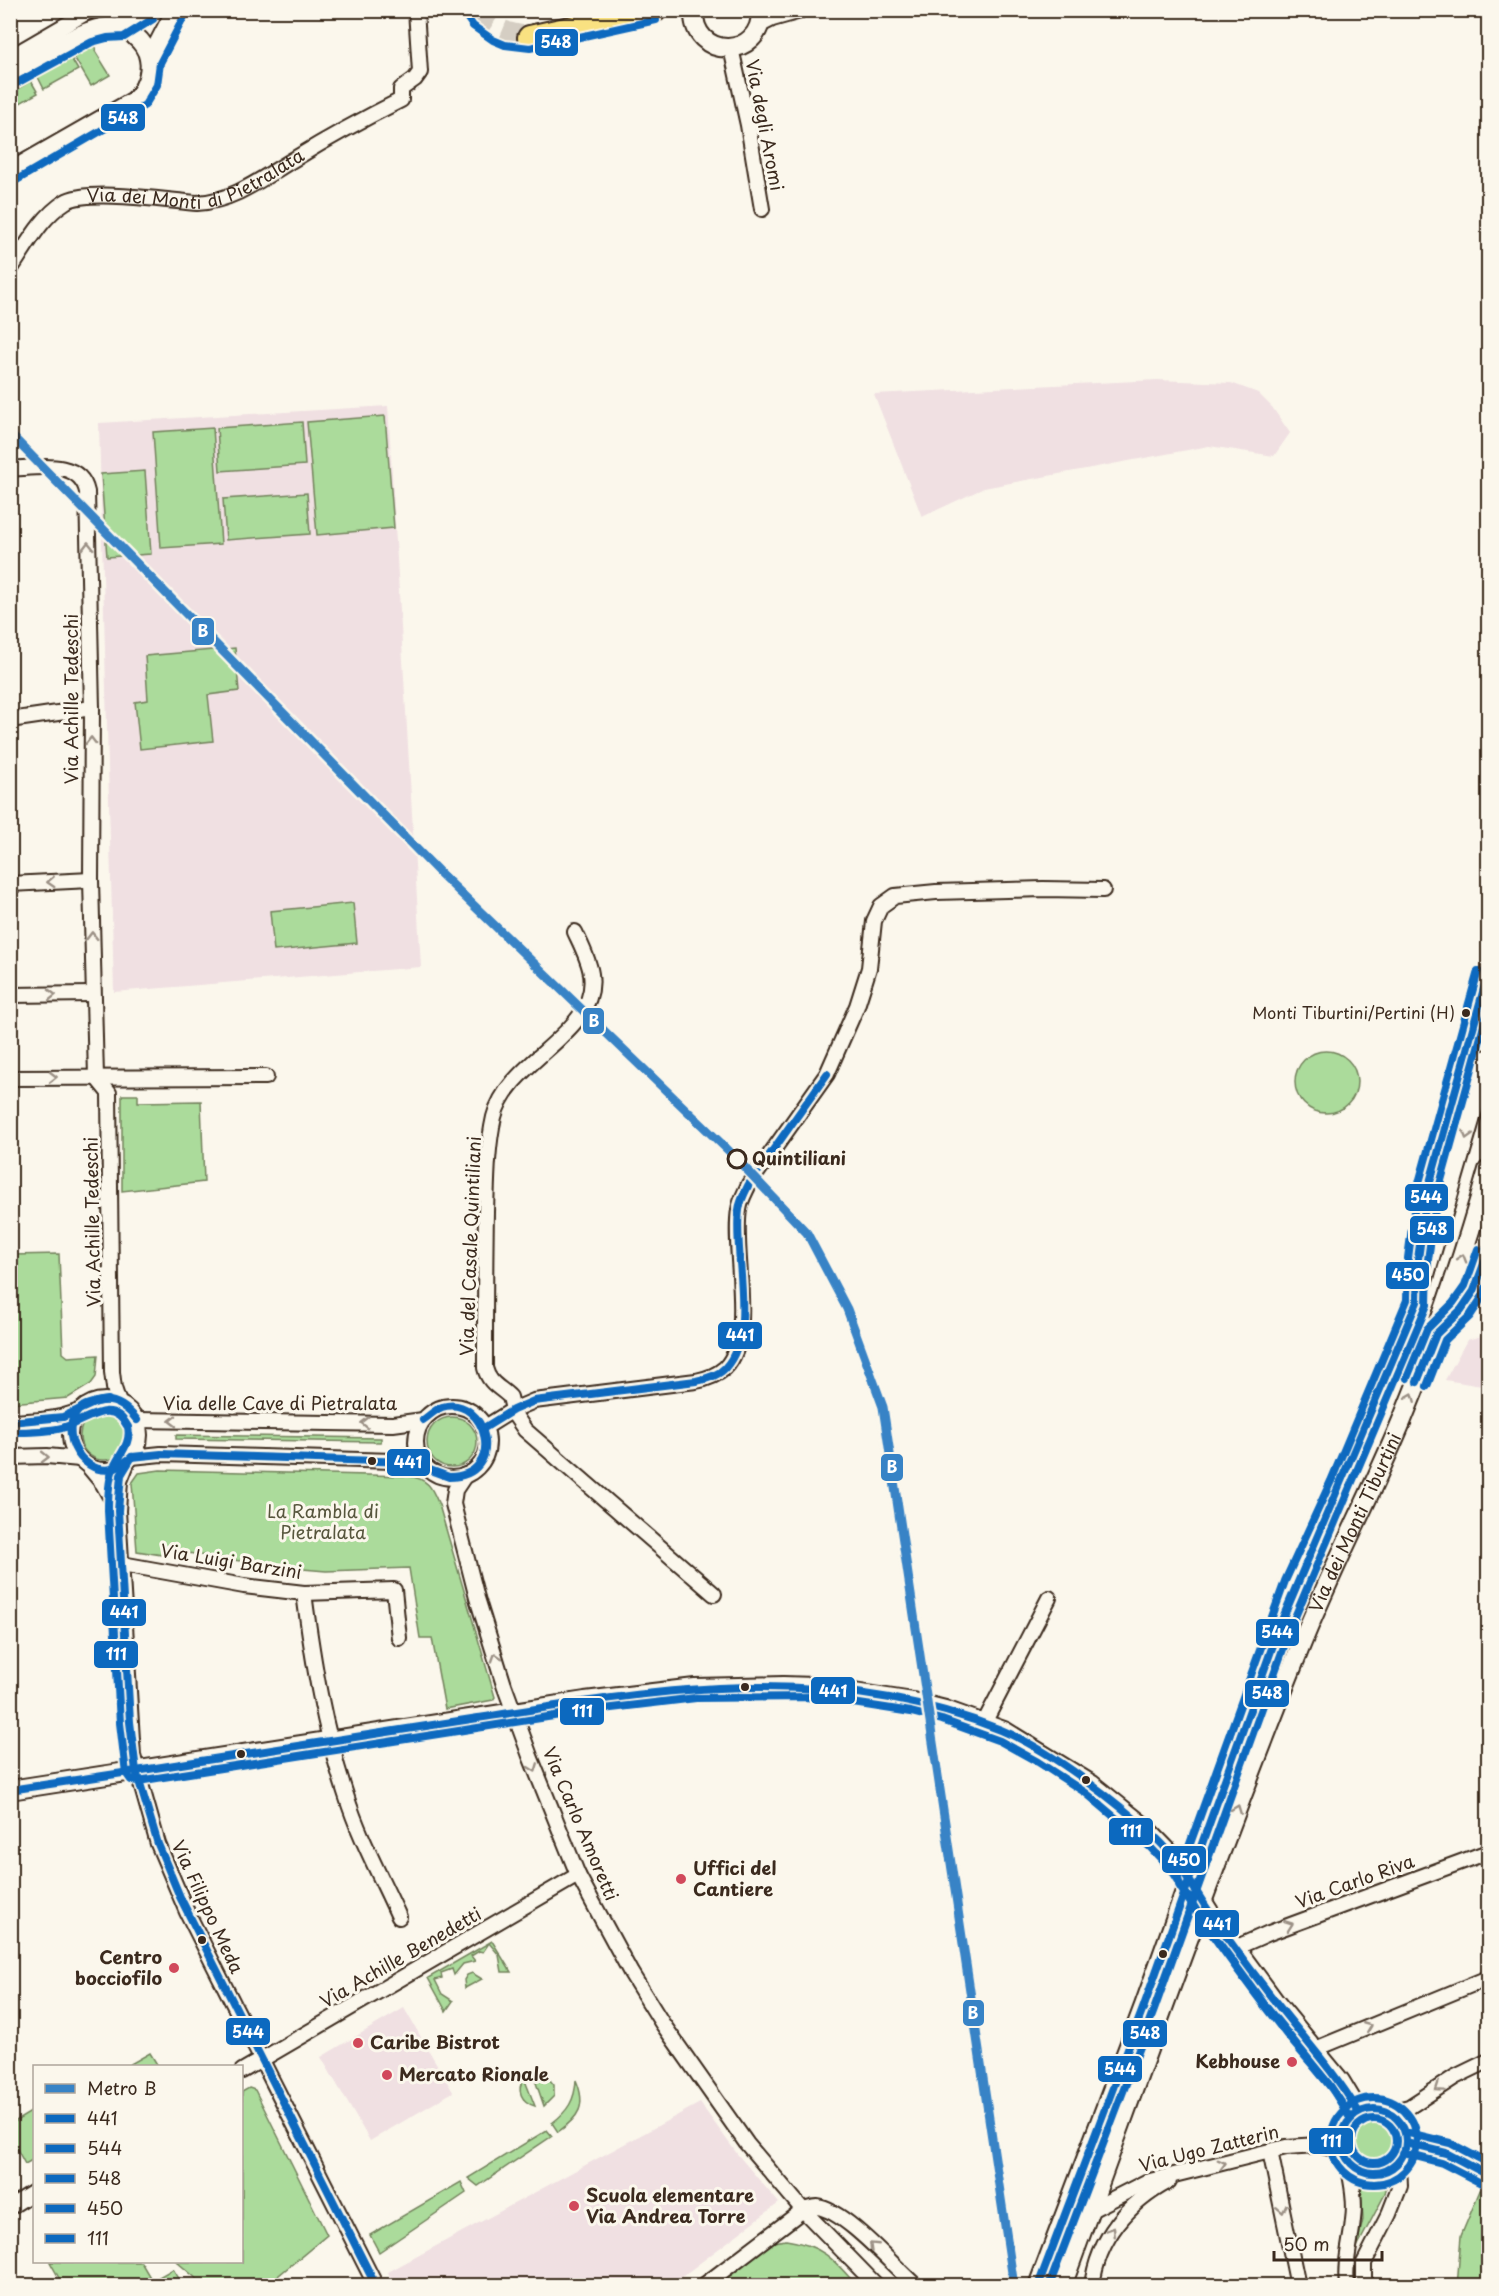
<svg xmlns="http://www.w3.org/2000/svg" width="1499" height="2296" viewBox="0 0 1499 2296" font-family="'Playpen Sans',sans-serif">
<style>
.built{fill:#f0e0e2}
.green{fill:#abdb9b;stroke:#73825c;stroke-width:1.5}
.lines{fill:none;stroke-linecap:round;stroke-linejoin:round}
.highway-tunnel{stroke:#d5cec3;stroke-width:24;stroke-dasharray:24 12;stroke-linecap:butt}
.street-casing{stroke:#3b2a1e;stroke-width:18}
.secondary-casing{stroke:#3b2a1e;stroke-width:22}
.highway-casing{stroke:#3b2a1e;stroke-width:28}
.street{stroke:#fbf7ec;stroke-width:14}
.secondary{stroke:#fbf7ec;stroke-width:18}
.highway{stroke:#f9e181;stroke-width:24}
.bus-1-casing{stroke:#fbf7ec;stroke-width:12}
.bus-2-casing{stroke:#fbf7ec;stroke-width:12}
.bus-3-casing{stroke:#fbf7ec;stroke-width:12}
.bus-4-casing{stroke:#fbf7ec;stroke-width:12}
.bus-5-casing{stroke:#fbf7ec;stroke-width:12}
.bus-1{stroke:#0c69bf;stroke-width:8}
.bus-2{stroke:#0c69bf;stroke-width:8}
.bus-3{stroke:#0c69bf;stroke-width:8}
.bus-4{stroke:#0c69bf;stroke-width:8}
.bus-5{stroke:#0c69bf;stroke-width:8}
.metro-1-casing{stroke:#fbf7ec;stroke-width:14}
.metro-1{stroke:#3783c6;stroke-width:9}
.oneway{stroke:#9b9085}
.bus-dot{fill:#3b2a1e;stroke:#fbf7ec;stroke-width:2}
.stop-dot{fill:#fbf7ec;stroke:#3b2a1e;stroke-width:3}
.poi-dot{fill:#d1495b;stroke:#fbf7ec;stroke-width:2}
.labels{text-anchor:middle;stroke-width:6;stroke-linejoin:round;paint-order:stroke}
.bus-label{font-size:16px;fill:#3b2a1e;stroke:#fbf7ec;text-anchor:end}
.street-label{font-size:18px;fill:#3b2a1e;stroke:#fbf7ec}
.stop-label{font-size:18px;font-weight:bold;fill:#3b2a1e;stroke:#fbf7ec;text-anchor:start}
.park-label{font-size:18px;fill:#57563d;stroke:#fbf7ec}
.poi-label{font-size:18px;font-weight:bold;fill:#3b2a1e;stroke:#fbf7ec;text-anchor:start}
.line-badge{stroke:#fbf7ec;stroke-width:2}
.badge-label{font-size:16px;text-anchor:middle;font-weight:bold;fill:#fff}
</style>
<rect width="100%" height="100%" fill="#fbf7ec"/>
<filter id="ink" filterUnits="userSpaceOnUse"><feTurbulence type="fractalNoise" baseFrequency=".0167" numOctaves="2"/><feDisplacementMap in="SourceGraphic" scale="12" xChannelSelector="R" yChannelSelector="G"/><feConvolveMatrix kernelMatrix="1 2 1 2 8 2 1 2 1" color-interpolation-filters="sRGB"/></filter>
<g filter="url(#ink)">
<g class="built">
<path d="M1157,380L1231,383L1258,393L1272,407L1290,433L1274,456L1209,446L984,488L922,517L874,394Z"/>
<path d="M388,406L421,967L114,992L99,423Z"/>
<path d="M1488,1321V1387L1445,1380L1467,1340L1485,1335Z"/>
<path d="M404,2008L453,2092L370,2141L321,2057Z"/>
<path d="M700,2103L738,2155L779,2203L671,2285H394L388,2272Z"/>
</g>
<g class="green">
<path d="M89,46L96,48L95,51L110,75L91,86L74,57Z"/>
<path d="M71,58L78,70L44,89L38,77Z"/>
<path d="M31,81L38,93L13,107L11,103V93Z"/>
<path d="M385,416L394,528L317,535L307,422Z"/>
<path d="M302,422L305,465L220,471L217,428Z"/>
<path d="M213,428L221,544L161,548L153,432Z"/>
<path d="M145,471L151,554L107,557L101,474Z"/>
<path d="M307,493L310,534L226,540L223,499Z"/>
<path d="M235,648L239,691L208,695L213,741L140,749L135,702L148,700L145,656Z"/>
<path d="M353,903L357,943L274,951L270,911Z"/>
<circle cx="1326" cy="1082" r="31"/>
<path d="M122,1095H138V1102L201,1101L204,1182L122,1191Z"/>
<path d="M59,1254L63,1353L68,1357L98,1355L96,1377L91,1384L68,1398L11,1403V1255Z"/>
<circle cx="104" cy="1436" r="24"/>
<circle cx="452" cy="1442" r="25"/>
<path d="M176,1435L381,1438V1442L176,1439Z"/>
<path d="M160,1470L408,1476C429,1479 432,1488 439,1505L495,1697L493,1700L445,1709L432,1638H420L409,1568L326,1571L279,1567L162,1549V1555L137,1551L132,1483L139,1473Z"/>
<path d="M492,1941L511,1972H502L499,1955L489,1943L483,1952L479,1951L471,1956L475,1961L463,1964L454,1975L452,1969L441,1973L442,1978L435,1980L442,1994L453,2001L446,2011L428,1978Z"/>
<path d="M472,1973L482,1979L465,1988L464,1980L467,1975Z"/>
<path d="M150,2053L158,2066H127Z"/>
<path d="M532,2071L545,2074L554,2085V2096L544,2106Z"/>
<path d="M524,2078L535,2106C521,2102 516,2090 524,2078Z"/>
<path d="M576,2080C587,2106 579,2117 558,2132L552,2123C568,2111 575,2100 576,2080Z"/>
<path d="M249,2088L255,2090L327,2235L267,2285H204L177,2262H242V2092Z"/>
<path d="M34,2110V2159L25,2164L11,2138V2124Z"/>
<circle cx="1374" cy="2141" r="21"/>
<path d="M547,2130L552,2136L478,2186L468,2178Z"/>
<path d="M1484,2181L1488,2184V2285L1457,2286L1461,2236Z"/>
<path d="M461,2182L466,2193L379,2252L370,2235Z"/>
<path d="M1387,2185L1385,2194L1356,2249L1363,2220L1361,2186L1371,2189Z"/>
<path d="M786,2240C821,2245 834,2259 856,2285H717L773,2242Z"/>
<path d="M50,2262H141L152,2281L173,2269L183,2285H63Z"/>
</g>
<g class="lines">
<path class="highway-tunnel" d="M474,10C489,29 507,36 530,38"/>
<defs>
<g id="street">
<path d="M731,48L748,125L762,209"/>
<path d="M10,57L91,10"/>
<path id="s1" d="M10,270C26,247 40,218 65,202C86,188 169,201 197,203C235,201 265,176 296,158C330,137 365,118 401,100V89L415,79L420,72L416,10"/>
<path d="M10,469C36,468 80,458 87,492L92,708L91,880L96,1077"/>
<path d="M10,720L92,708"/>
<path d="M10,884L91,880"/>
<path d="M575,932C581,945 589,960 591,974C600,1033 508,1059 494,1117C487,1148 487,1181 486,1212C485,1265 485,1316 485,1368C489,1384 500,1387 510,1397L514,1414L525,1430L714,1594"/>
<path d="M10,995L93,994"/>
<path d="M96,1077L109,1093L112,1372L114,1388L119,1403"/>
<path d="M10,1078L266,1077"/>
<path d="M1417,1287C1418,1184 1460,1073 1488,974"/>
<path d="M1438,1332C1464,1307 1477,1289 1488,1253"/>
<circle cx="105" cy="1435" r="35"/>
<circle cx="452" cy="1442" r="36"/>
<path d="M137,1420L393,1424L423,1420"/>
<path d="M10,1422C35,1421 57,1420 79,1411"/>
<path d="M484,1428L513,1410L534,1401L696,1381C707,1379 717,1375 725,1368C756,1337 732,1251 739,1210C740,1201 745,1193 749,1184L827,1074L857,1006L869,968L874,921L881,906L895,896L936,892L1043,889L1103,890"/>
<path d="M10,1457L47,1456L80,1459"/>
<path d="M132,1457L161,1454L393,1461L425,1466"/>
<path d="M128,1461L120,1481L118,1511L133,1756L158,1844L187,1912L376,2286"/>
<path d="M88,1466L103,1484L117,1509"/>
<path d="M465,1475L455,1490L453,1504L477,1598L504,1685L530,1756L578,1875L631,1973L662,2023L747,2144L803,2210L877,2286"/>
<path d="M122,1564L244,1586L304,1593L394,1590L399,1638"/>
<path d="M304,1593C313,1662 324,1729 346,1795C359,1837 381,1877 399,1917"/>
<path d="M984,1723L1049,1598"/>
<path d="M1235,1948L1269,1933L1488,1852"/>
<path d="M1313,2050L1488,1978"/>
<path d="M242,2071L578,1875"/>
<path d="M1389,2112L1409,2107L1455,2077L1488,2061"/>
<path d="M1270,2151L1298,2286"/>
<path d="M1069,2204L1089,2211L1146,2182L1286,2147L1318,2145L1342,2151"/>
<path d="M10,2207L34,2192"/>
<path d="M703,2286L803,2210C808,2209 812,2207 817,2207C845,2210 893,2266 916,2286"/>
<path d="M1092,2286C1098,2238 1128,2203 1169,2181"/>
<path d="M1347,2286C1344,2262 1351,2243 1353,2220C1356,2200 1351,2179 1347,2159"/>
<path d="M1364,2286V2263L1389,2214L1400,2186L1399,2163"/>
</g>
<g id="secondary">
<path d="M694,10C691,60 763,61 761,10"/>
<path d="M760,23L772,17L797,10"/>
<path d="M120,27L147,10"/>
<path d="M150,60L176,10"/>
<path d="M10,75C36,60 89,22 119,27C124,28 131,32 135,36C141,41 148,50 149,59C152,73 145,91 134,101L10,172"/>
<path d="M10,1790L585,1701L695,1688L783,1686L815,1687L913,1702L945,1710L1004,1731L1092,1785L1143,1826L1177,1861L1213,1918L1275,2002L1340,2081L1358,2111"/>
<circle cx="1374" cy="2141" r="32"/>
<path d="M1406,2143L1446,2153L1488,2175"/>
<path d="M1038,2286L1144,2006L1282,1620L1417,1302L1488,1059"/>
<path id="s2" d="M1062,2286C1140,2073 1215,1859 1299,1650C1330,1572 1370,1497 1402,1420C1436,1338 1464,1255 1488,1170"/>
</g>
<path id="highway" d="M530,38L654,10"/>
</defs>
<use href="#street" class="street-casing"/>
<use href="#secondary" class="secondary-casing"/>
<use href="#highway" class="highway-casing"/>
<use href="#street" class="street"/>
<use href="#secondary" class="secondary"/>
<use href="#highway" class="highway"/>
<defs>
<g id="bus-1">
<path d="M10,1422L63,1417L96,1402L108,1400"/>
<path d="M484,1428L513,1410L534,1401L696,1381C706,1379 718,1376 725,1368C758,1332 733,1255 739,1210C740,1201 745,1192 749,1184L827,1074"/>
<path d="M132,1457L161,1454L408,1462L449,1477C508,1477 487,1394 442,1407C436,1409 429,1416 423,1420"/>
<path d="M132,1457L121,1475L118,1511L130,1722L136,1771"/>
<path d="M132,1457C126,1461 119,1468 112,1469C79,1476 54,1425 84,1406C87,1404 93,1403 97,1402C114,1397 127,1407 137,1420"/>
<path d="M136,1771C250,1753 364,1735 478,1718C655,1690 828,1660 1001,1730C1050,1750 1118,1802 1157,1839C1181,1862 1195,1892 1214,1919C1230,1942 1247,1965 1264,1987C1295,2029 1331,2066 1358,2111"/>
<circle cx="1374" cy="2141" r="32"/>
<path d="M1406,2143L1446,2153L1488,2175"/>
</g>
<g id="bus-2">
<path d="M1417,1382L1436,1334L1461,1310L1474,1291L1488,1253"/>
<path d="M136,1771L158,1844L180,1897L376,2286"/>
<path d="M10,1790L136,1771"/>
<path d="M1038,2286L1144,2006L1282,1620L1417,1302L1418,1259L1427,1193L1488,974"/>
</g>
<g id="bus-3">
<path d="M466,16L473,26L493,40L505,45L530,48L656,20"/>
<path d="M15,84L92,42L107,38L124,37L153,19"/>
<path d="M15,181L145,105L157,85L160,63L185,15"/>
<path d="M1427,1386L1445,1340L1470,1316L1483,1296L1488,1282"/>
<path d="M1049,2286L1154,2010L1292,1624L1427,1305L1428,1260L1437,1195L1488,1011"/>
</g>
<g id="bus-4">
<path d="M1407,1378L1427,1329L1453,1303L1465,1286L1478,1249"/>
<path d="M1349,2116C1333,2085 1309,2062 1287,2035C1249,1986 1212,1937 1179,1885L1178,1877L1285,1581L1331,1481L1407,1300L1408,1258L1417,1190L1478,971"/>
<circle cx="1374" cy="2141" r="22"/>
<path d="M1409,2133L1450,2143L1488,2163"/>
</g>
<g id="bus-5">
<path d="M10,1432C28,1432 45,1432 62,1428C85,1422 111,1395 128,1427C132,1445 117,1456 112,1472C108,1484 108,1498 108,1511L120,1723L126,1773L131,1780L138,1781L586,1711L696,1698L814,1697L911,1712L942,1720L1000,1741L1038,1762L1086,1793L1150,1847L1169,1867L1205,1924L1267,2008L1331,2087L1349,2116"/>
<circle cx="1374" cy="2141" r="43"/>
<path d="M1403,2153L1442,2163L1483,2184"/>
</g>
</defs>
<use href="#bus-1" class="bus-1-casing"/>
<use href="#bus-2" class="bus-2-casing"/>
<use href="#bus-3" class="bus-3-casing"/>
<use href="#bus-4" class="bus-4-casing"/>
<use href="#bus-5" class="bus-5-casing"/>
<use href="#bus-1" class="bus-1"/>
<use href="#bus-2" class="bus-2"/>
<use href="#bus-3" class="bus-3"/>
<use href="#bus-4" class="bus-4"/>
<use href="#bus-5" class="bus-5"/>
<defs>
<path id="metro-1" d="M10,434L438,871L729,1151L807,1233L847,1309L883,1407L1014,2286"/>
</defs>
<use href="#metro-1" class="metro-1-casing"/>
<use href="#metro-1" class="metro-1"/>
</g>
<defs><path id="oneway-chevron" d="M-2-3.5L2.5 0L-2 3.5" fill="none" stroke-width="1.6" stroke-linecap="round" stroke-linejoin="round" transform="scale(1.5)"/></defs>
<g class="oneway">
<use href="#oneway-chevron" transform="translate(88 546) rotate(-91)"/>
<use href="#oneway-chevron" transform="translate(91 741) rotate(-89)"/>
<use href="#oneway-chevron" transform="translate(51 882) rotate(177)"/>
<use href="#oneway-chevron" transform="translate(92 936) rotate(-91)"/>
<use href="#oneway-chevron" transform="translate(52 995) rotate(-1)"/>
<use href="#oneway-chevron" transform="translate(53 1077) rotate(-1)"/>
<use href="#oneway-chevron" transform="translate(1467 1135) rotate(106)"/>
<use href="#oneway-chevron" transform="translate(1462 1258) rotate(-73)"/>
<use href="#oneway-chevron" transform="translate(1411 1397) rotate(-68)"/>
<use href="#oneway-chevron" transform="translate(173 1421) rotate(-180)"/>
<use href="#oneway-chevron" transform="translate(365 1423) rotate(-179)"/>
<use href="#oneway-chevron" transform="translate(45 1457) rotate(1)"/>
<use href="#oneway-chevron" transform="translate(496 1657) rotate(-108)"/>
<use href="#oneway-chevron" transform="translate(534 1768) rotate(69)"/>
<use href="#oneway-chevron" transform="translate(1237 1809) rotate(-69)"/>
<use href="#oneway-chevron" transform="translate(1289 1925) rotate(-20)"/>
<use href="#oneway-chevron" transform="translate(1368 2027) rotate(-22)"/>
<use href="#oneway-chevron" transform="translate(1439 2088) rotate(146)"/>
<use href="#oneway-chevron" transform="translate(1222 2164) rotate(-15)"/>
<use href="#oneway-chevron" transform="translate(1282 2209) rotate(78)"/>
<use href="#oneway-chevron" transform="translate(1112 2231) rotate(-57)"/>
<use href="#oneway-chevron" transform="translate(873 2246) rotate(-136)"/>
</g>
</g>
<g class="bus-dot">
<circle cx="1466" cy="1013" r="5"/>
<circle cx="372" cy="1461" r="5"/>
<circle cx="745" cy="1687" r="5"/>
<circle cx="241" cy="1754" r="5"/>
<circle cx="1086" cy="1780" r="5"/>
<circle cx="202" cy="1940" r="5"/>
<circle cx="1163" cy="1954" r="5"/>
</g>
<circle class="stop-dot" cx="737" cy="1159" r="9"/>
<g class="poi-dot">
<circle cx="681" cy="1879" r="6"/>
<circle cx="174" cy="1968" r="6"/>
<circle cx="358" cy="2043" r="6"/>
<circle cx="1292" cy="2062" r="6"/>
<circle cx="387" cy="2075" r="6"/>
<circle cx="574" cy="2206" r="6"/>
</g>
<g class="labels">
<g class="bus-label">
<text x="1455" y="1019">Monti Tiburtini/Pertini (H)</text>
</g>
<g class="street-label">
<text transform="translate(764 125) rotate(79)" y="6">Via degli Aromi</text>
<text dy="6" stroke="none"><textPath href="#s1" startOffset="225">Via dei Monti di Pietralata</textPath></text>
<text transform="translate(72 699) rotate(-90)" y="6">Via Achille Tedeschi</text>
<text transform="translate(93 1222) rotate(-91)" y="6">Via Achille Tedeschi</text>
<text transform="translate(471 1246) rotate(-88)" y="6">Via del Casale Quintiliani</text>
<text x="280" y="1410">Via delle Cave di Pietralata</text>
<text dy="6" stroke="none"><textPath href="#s2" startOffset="818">Via dei Monti Tiburtini</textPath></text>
<text transform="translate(231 1562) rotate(9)" y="6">Via Luigi Barzini</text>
<text transform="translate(580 1824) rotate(67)" y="6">Via Carlo Amoretti</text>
<text transform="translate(1355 1882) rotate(-20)" y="6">Via Carlo Riva</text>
<text transform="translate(207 1907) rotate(65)" y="6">Via Filippo Meda</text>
<text transform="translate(401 1958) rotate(-30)" y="6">Via Achille Benedetti</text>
<text transform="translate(1209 2149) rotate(-14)" y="6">Via Ugo Zatterin</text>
</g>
<g class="stop-label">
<text x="752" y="1165">Quintiliani</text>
</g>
<g class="park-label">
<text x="323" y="1518">La Rambla di<tspan x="323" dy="21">Pietralata</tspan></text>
</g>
<g class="poi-label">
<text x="693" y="1875">Uffici del<tspan x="693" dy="21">Cantiere</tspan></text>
<text x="162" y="1964" text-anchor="end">Centro<tspan x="162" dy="21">bocciofilo</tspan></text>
<text x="370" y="2049">Caribe Bistrot</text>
<text x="1280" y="2068" text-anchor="end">Kebhouse</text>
<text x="399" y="2081">Mercato Rionale</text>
<text x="586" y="2202">Scuola elementare<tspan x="586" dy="21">Via Andrea Torre</tspan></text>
</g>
</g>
<g class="line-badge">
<rect x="534" y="28" width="45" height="29" rx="6" fill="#0c69bf"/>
<rect x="100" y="103" width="46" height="29" rx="6" fill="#0c69bf"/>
<rect x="191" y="617" width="24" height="29" rx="6" fill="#3783c6"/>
<rect x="582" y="1007" width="23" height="28" rx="6" fill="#3783c6"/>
<rect x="1404" y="1183" width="45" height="29" rx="6" fill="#0c69bf"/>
<rect x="1409" y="1215" width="46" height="29" rx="6" fill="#0c69bf"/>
<rect x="1385" y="1261" width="45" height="29" rx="6" fill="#0c69bf"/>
<rect x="717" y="1321" width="46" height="29" rx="6" fill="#0c69bf"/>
<rect x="386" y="1448" width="45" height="29" rx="6" fill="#0c69bf"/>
<rect x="880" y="1453" width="24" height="29" rx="6" fill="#3783c6"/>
<rect x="101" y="1598" width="46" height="29" rx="6" fill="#0c69bf"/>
<rect x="1255" y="1618" width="45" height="29" rx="6" fill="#0c69bf"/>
<rect x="93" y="1640" width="46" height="29" rx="6" fill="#0c69bf"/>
<rect x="810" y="1676" width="46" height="29" rx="6" fill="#0c69bf"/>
<rect x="1244" y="1679" width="46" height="29" rx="6" fill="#0c69bf"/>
<rect x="559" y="1697" width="46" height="29" rx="6" fill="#0c69bf"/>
<rect x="1108" y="1817" width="46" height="29" rx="6" fill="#0c69bf"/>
<rect x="1161" y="1845" width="46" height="29" rx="6" fill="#0c69bf"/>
<rect x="1194" y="1909" width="46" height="29" rx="6" fill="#0c69bf"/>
<rect x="962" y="1999" width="23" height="28" rx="6" fill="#3783c6"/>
<rect x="225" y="2017" width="46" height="29" rx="6" fill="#0c69bf"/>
<rect x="1122" y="2019" width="46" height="29" rx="6" fill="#0c69bf"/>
<rect x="1097" y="2055" width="46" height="28" rx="6" fill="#0c69bf"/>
<rect x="1308" y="2127" width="46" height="28" rx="6" fill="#0c69bf"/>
</g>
<g class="badge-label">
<text x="556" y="48">548</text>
<text x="123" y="124">548</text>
<text x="203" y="637">B</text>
<text x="594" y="1027">B</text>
<text x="1426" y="1203">544</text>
<text x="1432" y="1235">548</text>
<text x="1408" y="1281">450</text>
<text x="740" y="1341">441</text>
<text x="408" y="1468">441</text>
<text x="892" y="1473">B</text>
<text x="124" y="1618">441</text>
<text x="1277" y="1638">544</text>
<text x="116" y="1660">111</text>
<text x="833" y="1697">441</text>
<text x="1267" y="1699">548</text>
<text x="582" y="1717">111</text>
<text x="1131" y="1837">111</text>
<text x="1184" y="1866">450</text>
<text x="1217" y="1930">441</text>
<text x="973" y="2019">B</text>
<text x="248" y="2038">544</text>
<text x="1145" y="2039">548</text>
<text x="1120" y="2075">544</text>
<text x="1331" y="2147">111</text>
</g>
<rect width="1499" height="2296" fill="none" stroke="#fbf7ec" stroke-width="36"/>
<rect x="18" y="18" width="1463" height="2260" fill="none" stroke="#3b2a1e" stroke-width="2" filter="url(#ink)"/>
<rect x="33" y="2065" width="210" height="198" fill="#fbf7ec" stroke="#aea59a" stroke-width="1.5"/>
<rect x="45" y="2084" width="30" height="9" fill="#3783c6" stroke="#aea59a" stroke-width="1.5"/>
<text x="87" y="2095" font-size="18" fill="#3b2a1e">Metro B</text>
<rect x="45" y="2114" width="30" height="9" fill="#0c69bf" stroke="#aea59a" stroke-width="1.5"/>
<text x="87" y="2125" font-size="18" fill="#3b2a1e">441</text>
<rect x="45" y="2144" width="30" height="9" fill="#0c69bf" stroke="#aea59a" stroke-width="1.5"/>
<text x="87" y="2155" font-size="18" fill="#3b2a1e">544</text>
<rect x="45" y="2174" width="30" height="9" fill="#0c69bf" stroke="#aea59a" stroke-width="1.5"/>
<text x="87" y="2185" font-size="18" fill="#3b2a1e">548</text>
<rect x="45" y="2204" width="30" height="9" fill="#0c69bf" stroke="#aea59a" stroke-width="1.5"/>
<text x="87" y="2215" font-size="18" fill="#3b2a1e">450</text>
<rect x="45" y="2234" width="30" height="9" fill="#0c69bf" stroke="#aea59a" stroke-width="1.5"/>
<text x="87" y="2245" font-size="18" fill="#3b2a1e">111</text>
<path d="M1274 2251v9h108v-9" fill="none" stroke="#3b2a1e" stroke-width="3"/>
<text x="1283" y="2251" font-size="18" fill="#3b2a1e" stroke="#fbf7ec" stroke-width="4.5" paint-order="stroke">50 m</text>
</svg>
